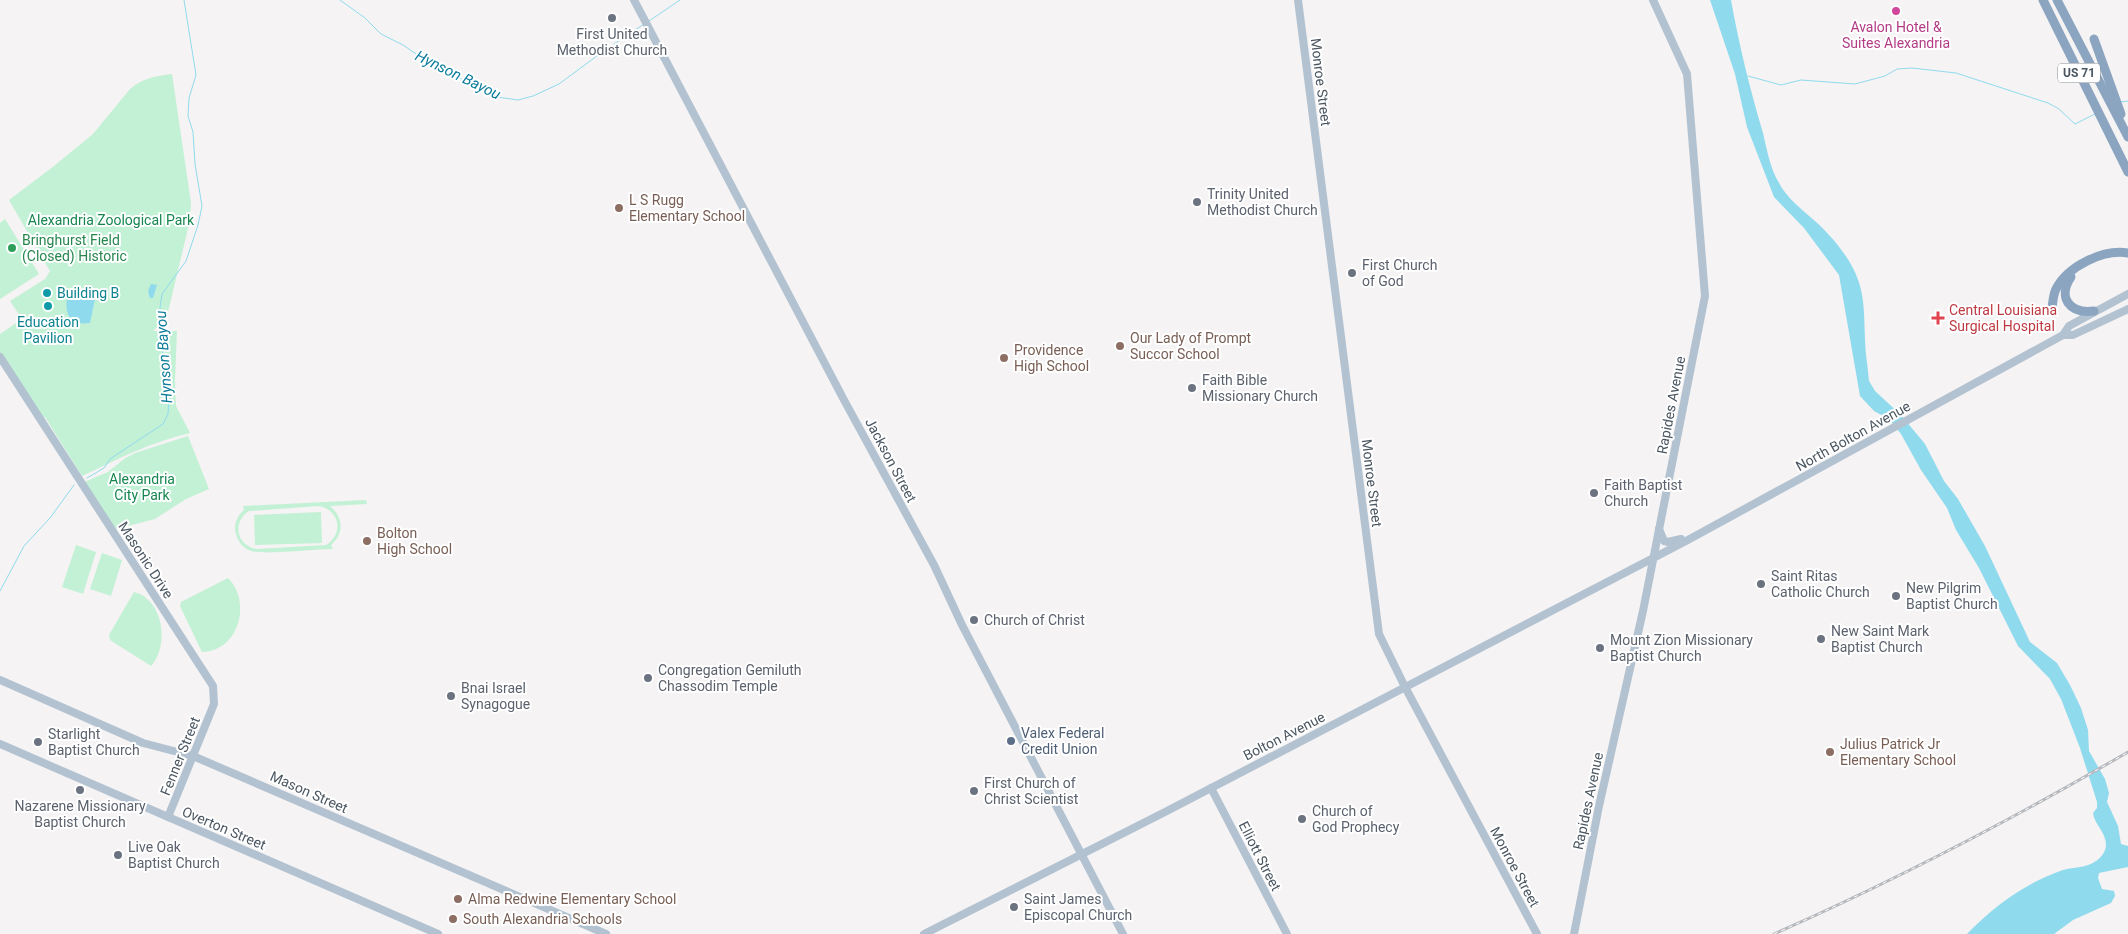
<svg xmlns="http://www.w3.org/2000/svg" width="2128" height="934" viewBox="0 0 2128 934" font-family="Roboto,sans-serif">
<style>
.green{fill:#c3f1d5;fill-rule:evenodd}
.water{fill:#90daee}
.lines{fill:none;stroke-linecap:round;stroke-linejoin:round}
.stream{stroke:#90daee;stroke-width:1}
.major{stroke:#b3c2d1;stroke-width:8}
.highway{stroke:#8ba5c1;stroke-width:9}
.rail-casing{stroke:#b5b8bd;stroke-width:3}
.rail{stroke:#fff;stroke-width:1;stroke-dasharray:4;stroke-linecap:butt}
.hotel-dot{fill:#d1479c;stroke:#fff;stroke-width:2}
.worship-dot{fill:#6b7280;stroke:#fff;stroke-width:2}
.education-dot{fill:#8d6e63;stroke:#fff;stroke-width:2}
.leisure-dot{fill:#2e9e5b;stroke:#fff;stroke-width:2}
.culture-dot{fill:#0f9aa8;stroke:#fff;stroke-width:2}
.health-dot{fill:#e0444e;stroke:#fff;stroke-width:2}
.service-dot{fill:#5c6f8a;stroke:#fff;stroke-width:2}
.labels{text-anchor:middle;stroke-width:4;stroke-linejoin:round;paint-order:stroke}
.shield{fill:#fff;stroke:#808990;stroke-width:1}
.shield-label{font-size:12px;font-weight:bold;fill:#4a5661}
.hotel-label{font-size:14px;fill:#b23c85;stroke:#fff}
.worship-label{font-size:14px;fill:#5b616d;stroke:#fff;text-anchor:start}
.street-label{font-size:14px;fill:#4a5661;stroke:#fff}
.education-label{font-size:14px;fill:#785e54;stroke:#fff;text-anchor:start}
.park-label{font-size:14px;fill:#17864f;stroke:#fff}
.leisure-label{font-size:14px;fill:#27864d;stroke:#fff;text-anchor:start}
.culture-label{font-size:14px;fill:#0d838f;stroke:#fff;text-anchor:start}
.health-label{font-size:14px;fill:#be3a42;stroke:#fff;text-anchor:start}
.service-label{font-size:14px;fill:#4e5e75;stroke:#fff;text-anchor:start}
.water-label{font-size:15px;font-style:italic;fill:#0c7c9b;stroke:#fff}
</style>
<rect width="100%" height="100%" fill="#f5f3f3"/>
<g class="green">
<path d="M172,74L191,203L190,220L168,312L162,323L153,331H177L175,381L176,406L190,433C151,442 118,459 82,476L45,417L42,419L0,356V334L22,319L10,301L45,279L50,271L9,200L54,166L93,134L130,89C143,78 155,76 172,74Z"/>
<path d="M5,219L39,274L0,299V223Z"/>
<path d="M188,436L209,489L186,499L155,519L112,530L82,483L108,472L124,459L135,453Z"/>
<path d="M366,500L367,504L330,506C343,517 345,533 331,545L333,549C315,549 266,555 251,551C243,548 238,542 236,534C233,525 237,516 244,510L243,506ZM319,506C340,510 344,534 326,545L257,549C236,546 232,522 249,511Z"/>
<path d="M321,512L322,543L255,545L254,515Z"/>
<path d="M76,545L96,552L83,594L62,587Z"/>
<path d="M102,553L122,560L111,596L90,589Z"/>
<path d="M228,578C252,602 239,651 202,652L180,606L181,602Z"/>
<path d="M134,592C163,599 170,645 151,666L110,640L109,635Z"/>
</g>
<g class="water">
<path d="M1710,0H1731C1739,45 1750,89 1763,133C1767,150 1770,168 1779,183C1790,204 1814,217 1829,235C1842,249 1855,267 1860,286C1865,304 1864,322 1865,339C1865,353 1868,367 1869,381L1875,391L1901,415L1925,444L1944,481L1958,499L1985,546L2030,642L2057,663L2070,685L2081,708L2088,730L2089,751L2105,779L2109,793L2107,802L2118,826L2121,844L2128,846V867L2099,873L2098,878L2102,889L2114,891L2115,896L2111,903L2073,920L2054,934H1967C1994,906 2025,883 2063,870C2074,867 2086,868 2096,861C2101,858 2106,851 2106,845C2106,832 2094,824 2093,813L2097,808V802L2080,748L2061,699L2050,679L2018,646L1979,568L1956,530L1947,508L1921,470L1901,434L1889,419L1874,411L1860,396L1839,275L1804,228L1774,197L1747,127L1735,74Z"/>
<path d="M151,284L157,285L153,298H150L148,291Z"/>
<path d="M75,293L95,299L90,323C68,326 65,313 67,296Z"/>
</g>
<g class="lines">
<g class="stream">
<path d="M340,0L365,18L381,34L403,45L428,62L497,97L518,100L533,96L559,84L609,47"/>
<path d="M649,21L680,0"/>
<path d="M614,44L644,24"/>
<path d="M1748,76L1781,85L1801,80L1855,84L1885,76L1897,69L1912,68L1956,73L2048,103L2059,109L2075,124L2095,114"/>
<path d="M2121,102L2128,101"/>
<path d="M87,478L104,468L110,459L163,424L168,414L169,396L163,365L160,307L162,294L186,261L198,225L202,206L195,164L193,132L188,116L189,98L196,75L184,0"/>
<path d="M0,591L24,546L50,518L74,485"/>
</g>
<g class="major">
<path d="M634,0L844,400L934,565L962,625L1123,934"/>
<path d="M1298,0L1379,634L1405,687L1537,934"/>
<path d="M2063,335L2069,326L2128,294"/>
<path d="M0,357L213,686L214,704L168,817"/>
<path d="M1659,529L1664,541L1668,542L1681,539"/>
<path d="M0,680L143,743L193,756L606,934"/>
<path d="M0,744L438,934"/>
<path d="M1211,788L1287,934"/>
<path d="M924,934L1165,812L1686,541L2063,335H2073L2128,309"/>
<path d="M1574,934L1599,806L1643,611L1705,296L1687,74L1653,0"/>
</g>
<g class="highway">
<path d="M2043,0L2128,172"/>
<path d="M2057,0L2128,137"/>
<path d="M2094,39L2121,114"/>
<path d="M2071,277C2057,298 2070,314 2094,311"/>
<path d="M2052,308C2053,302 2053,295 2056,289C2068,266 2103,249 2128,253"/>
</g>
<defs>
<path id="rail" d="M1774,934C1896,880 2013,819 2128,752"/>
</defs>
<use href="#rail" class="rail-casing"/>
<use href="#rail" class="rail"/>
</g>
<circle class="hotel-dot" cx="1896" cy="11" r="5"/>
<g class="worship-dot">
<circle cx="612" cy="18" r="5"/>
<circle cx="1197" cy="202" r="5"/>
<circle cx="1352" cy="273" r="5"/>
<circle cx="1192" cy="388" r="5"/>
<circle cx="1594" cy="493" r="5"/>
<circle cx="1761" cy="584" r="5"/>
<circle cx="1896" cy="596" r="5"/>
<circle cx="974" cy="620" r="5"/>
<circle cx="1821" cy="639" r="5"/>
<circle cx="1600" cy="648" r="5"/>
<circle cx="648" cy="678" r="5"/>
<circle cx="451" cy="696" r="5"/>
<circle cx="38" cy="742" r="5"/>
<circle cx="80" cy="790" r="5"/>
<circle cx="974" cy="791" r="5"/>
<circle cx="1302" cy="819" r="5"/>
<circle cx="118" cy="855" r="5"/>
<circle cx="1014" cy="907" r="5"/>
</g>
<g class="education-dot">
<circle cx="619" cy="208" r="5"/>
<circle cx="1120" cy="346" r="5"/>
<circle cx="1004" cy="358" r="5"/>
<circle cx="367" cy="541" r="5"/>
<circle cx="1830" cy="752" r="5"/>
<circle cx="458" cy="899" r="5"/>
<circle cx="453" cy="919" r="5"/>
</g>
<circle class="leisure-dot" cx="12" cy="248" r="5"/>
<g class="culture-dot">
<circle cx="47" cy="293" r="5"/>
<circle cx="48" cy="306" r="5"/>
</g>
<path class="health-dot" d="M1935.5 310.5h5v5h5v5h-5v5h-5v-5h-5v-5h5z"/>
<circle class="service-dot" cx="1011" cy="741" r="5"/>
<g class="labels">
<rect class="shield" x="2058" y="63.5" width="42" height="19" rx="4"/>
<g class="shield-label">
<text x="2079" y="77">US 71</text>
</g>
<g class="hotel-label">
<text x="1896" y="32">Avalon Hotel &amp;<tspan x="1896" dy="16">Suites Alexandria</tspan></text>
</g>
<g class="worship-label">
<text x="612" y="39" text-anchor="middle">First United<tspan x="612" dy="16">Methodist Church</tspan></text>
<text x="1207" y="199">Trinity United<tspan x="1207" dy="16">Methodist Church</tspan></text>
<text x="1362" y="270">First Church<tspan x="1362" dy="16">of God</tspan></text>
<text x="1202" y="385">Faith Bible<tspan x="1202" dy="16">Missionary Church</tspan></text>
<text x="1604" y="490">Faith Baptist<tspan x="1604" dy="16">Church</tspan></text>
<text x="1771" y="581">Saint Ritas<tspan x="1771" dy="16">Catholic Church</tspan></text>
<text x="1906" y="593">New Pilgrim<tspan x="1906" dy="16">Baptist Church</tspan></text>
<text x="984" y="625">Church of Christ</text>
<text x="1831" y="636">New Saint Mark<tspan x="1831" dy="16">Baptist Church</tspan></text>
<text x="1610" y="645">Mount Zion Missionary<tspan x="1610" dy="16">Baptist Church</tspan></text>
<text x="658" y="675">Congregation Gemiluth<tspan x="658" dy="16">Chassodim Temple</tspan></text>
<text x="461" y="693">Bnai Israel<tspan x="461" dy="16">Synagogue</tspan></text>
<text x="48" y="739">Starlight<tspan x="48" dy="16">Baptist Church</tspan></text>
<text x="984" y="788">First Church of<tspan x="984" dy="16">Christ Scientist</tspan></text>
<text x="80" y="811" text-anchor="middle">Nazarene Missionary<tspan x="80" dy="16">Baptist Church</tspan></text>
<text x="1312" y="816">Church of<tspan x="1312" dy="16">God Prophecy</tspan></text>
<text x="128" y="852">Live Oak<tspan x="128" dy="16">Baptist Church</tspan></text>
<text x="1024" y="904">Saint James<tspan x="1024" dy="16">Episcopal Church</tspan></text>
</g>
<g class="street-label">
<text transform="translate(1321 82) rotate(83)" y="5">Monroe Street</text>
<text transform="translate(1671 405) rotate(-79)" y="5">Rapides Avenue</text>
<text transform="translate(1853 436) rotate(-29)" y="5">North Bolton Avenue</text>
<text transform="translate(891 460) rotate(62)" y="5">Jackson Street</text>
<text transform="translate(1372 483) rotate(83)" y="5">Monroe Street</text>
<text transform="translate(146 560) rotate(57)" y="5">Masonic Drive</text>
<text transform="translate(1284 736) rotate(-27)" y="5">Bolton Avenue</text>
<text transform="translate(180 756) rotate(-68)" y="5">Fenner Street</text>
<text transform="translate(309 792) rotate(24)" y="5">Mason Street</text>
<text transform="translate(1588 801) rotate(-78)" y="5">Rapides Avenue</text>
<text transform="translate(224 828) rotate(23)" y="5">Overton Street</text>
<text transform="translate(1260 856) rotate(63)" y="5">Elliott Street</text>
<text transform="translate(1515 867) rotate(62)" y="5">Monroe Street</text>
</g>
<g class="education-label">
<text x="629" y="205">L S Rugg<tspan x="629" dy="16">Elementary School</tspan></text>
<text x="1130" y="343">Our Lady of Prompt<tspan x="1130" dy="16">Succor School</tspan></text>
<text x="1014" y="355">Providence<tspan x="1014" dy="16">High School</tspan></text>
<text x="377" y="538">Bolton<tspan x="377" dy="16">High School</tspan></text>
<text x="1840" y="749">Julius Patrick Jr<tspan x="1840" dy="16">Elementary School</tspan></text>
<text x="468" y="904">Alma Redwine Elementary School</text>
<text x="463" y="924">South Alexandria Schools</text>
</g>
<g class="park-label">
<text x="111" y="225">Alexandria Zoological Park</text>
<text x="142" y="484">Alexandria<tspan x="142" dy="16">City Park</tspan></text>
</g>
<g class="leisure-label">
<text x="22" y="245">Bringhurst Field<tspan x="22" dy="16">(Closed) Historic</tspan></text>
</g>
<g class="culture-label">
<text x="57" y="298">Building B</text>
<text x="48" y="327" text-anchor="middle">Education<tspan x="48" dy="16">Pavilion</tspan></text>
</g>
<g class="health-label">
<text x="1949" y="315">Central Louisiana<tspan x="1949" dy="16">Surgical Hospital</tspan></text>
</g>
<g class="service-label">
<text x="1021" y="738">Valex Federal<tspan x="1021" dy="16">Credit Union</tspan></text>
</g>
<g class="water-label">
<text transform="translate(458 75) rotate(26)" y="5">Hynson Bayou</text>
<text transform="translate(164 357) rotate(-94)" y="5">Hynson Bayou</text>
</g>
</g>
</svg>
